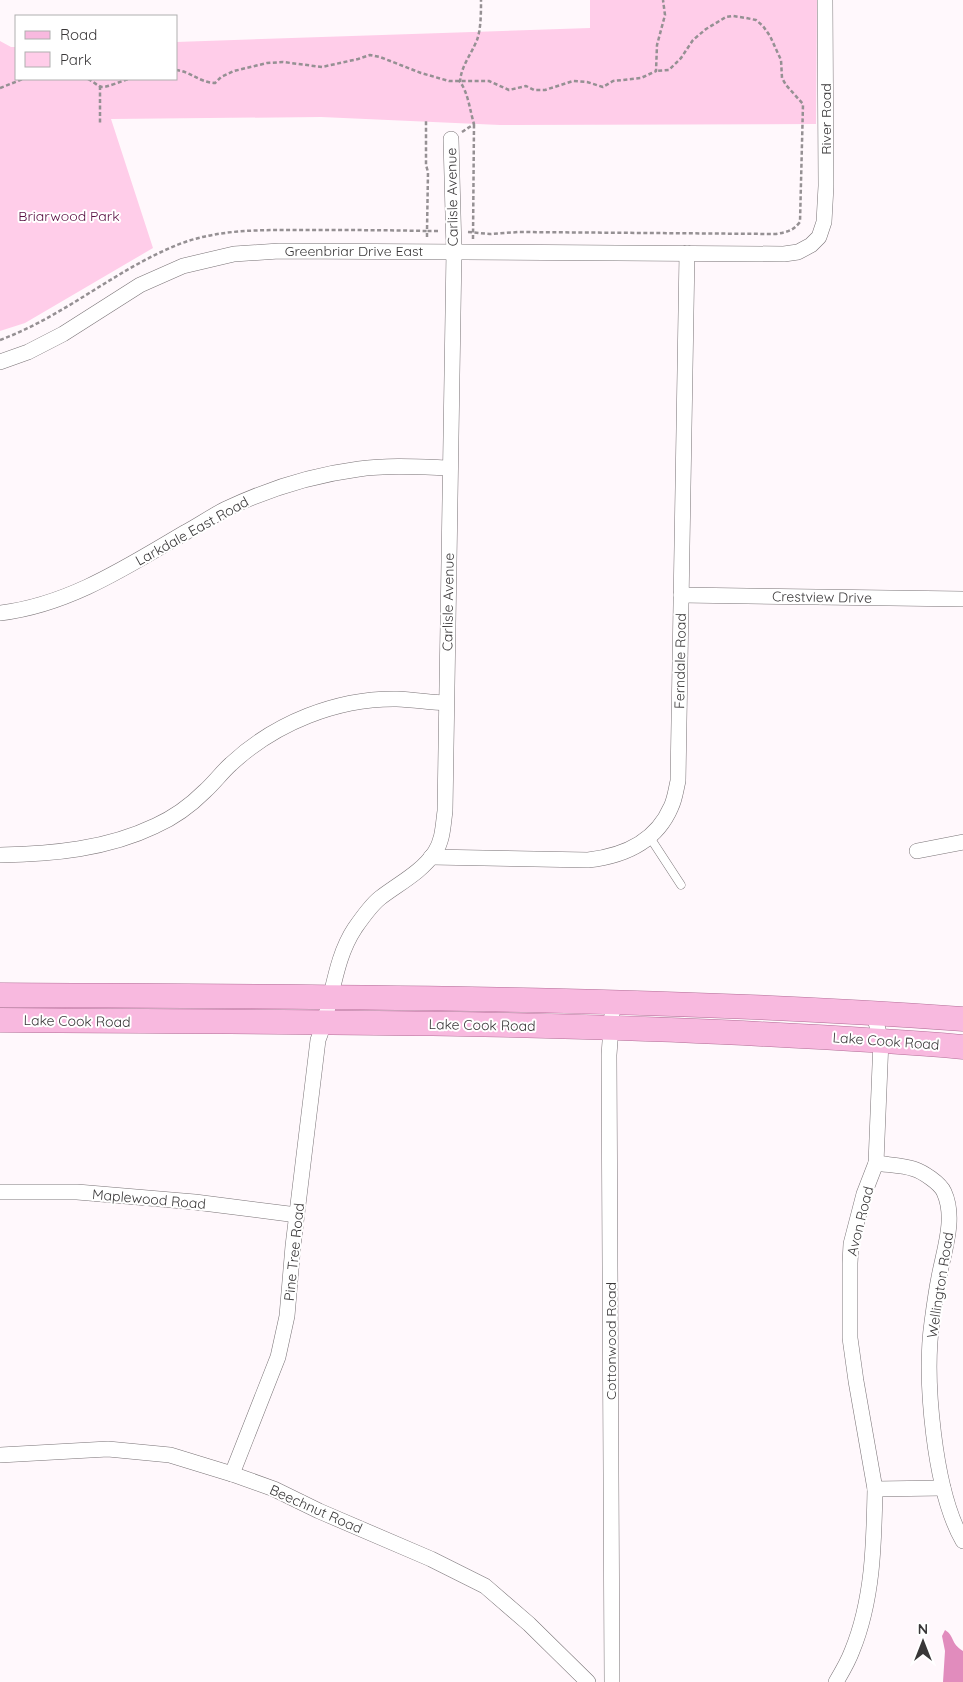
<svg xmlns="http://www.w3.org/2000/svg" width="963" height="1682" viewBox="0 0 963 1682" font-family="Quicksand,sans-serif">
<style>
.green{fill:#ffcde9}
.water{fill:#e18cbd}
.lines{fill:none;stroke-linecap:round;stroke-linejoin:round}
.lane-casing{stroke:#797376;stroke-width:9}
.street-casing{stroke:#797376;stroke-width:16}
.primary-casing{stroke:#b26d96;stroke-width:25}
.path{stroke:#959093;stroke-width:2.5;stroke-dasharray:4 2.5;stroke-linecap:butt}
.lane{stroke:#fff;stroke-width:8}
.street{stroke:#fff;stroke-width:15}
.primary{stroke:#f8b9df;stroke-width:24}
.labels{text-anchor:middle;stroke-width:4;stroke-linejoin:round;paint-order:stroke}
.street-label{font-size:14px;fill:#393738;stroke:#fff}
.park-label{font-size:14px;fill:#580d40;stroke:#fff}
</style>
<rect width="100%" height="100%" fill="#fff8fc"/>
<path class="green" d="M590,0H817L816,124L500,125L321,117L111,119L153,248L25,323L0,331V41L11,47H16V79H176V42L590,28Z"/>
<path class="water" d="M945,1630C955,1636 950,1643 963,1651V1682H943L945,1651L942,1636Z"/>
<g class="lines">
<defs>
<path id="lane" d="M649,836L681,885"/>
<g id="street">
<path d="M0,362L28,352L63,334L140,285L183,266L234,254L279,251L784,254L798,252L811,245L819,237L824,222L826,186L825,0"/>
<path d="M681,595L963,599"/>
<path d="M0,613C69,605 128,566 186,532C199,525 212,516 226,509C268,489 313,475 359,469C389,465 420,467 450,468"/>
<path d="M917,851L963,842"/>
<path d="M0,855C53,854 107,849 155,826C173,818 191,805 205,791C214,783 222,772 231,764C275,723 337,698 397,699C414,700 430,702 446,703"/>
<path d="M431,857L588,860C624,856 656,842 671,807C675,799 676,789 678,781L687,253"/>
<path d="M873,1012L881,1040L876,1163L864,1194L851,1244L850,1263V1338L856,1381L875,1489L943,1488"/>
<path d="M876,1163C888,1165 903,1165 914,1169C923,1172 940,1183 944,1192C956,1218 944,1250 939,1277C936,1292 934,1307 932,1322C924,1379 934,1491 963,1541"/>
<path d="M0,1192H77L195,1202L297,1215"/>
<path d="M0,1455L108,1449L170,1455L232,1474L274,1489L319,1511L431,1559L485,1586L529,1624L588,1682"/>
<path d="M232,1474L278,1357L287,1316L293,1246L318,1040C333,1003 333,961 355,928C362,918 371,905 380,898C398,884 422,872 435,852C443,840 443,825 445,811L454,251L451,139"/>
<path d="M612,1682L609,1055L613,1001"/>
<path d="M836,1682C842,1672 848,1662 852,1651C873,1600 874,1544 875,1489"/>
</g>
<g id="primary">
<path d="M0,995C321,997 643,996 963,1019"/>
<path d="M0,1020C241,1022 481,1021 721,1032C802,1036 883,1040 963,1047"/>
</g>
</defs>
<use href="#lane" class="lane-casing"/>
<use href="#street" class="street-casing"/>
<use href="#primary" class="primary-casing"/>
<g class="path">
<path d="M176,70C192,72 198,82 215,83L221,77L234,71L267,63L283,62L322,67L358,59L370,55L380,57L421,73L449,81H489L509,90L526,86L534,90H545L573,81L587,82L603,87L613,81L641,78L656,71L657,45L665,15L663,0"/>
<path d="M88,79C93,81 97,86 102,87C106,88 124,80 129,79"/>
<path d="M100,86V125"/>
<path d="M0,88L23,79"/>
<path d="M462,132L474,124C470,111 468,92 460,82C461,66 471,55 477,40C481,29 481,13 481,0"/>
<path d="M468,232L490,234L519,232L776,234C787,232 793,231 800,222L803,104L786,85L782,78L781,60L770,36L763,26L756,20L746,18L733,16L726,17L706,29L693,40L681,58L669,70L656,71"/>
<path d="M427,237V231H440"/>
<path d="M473,239L474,124"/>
<path d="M0,340C63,317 115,270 177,245C217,229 259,230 301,230C343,230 385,230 427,231L428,172L426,165V121"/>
</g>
<use href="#lane" class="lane"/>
<use href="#street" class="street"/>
<use href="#primary" class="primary"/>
</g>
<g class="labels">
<g class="street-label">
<text transform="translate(826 119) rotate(-90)" y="5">River Road</text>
<text transform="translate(452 197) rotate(-91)" y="5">Carlisle Avenue</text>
<text x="354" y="256">Greenbriar Drive East</text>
<text transform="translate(192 531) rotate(-29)" y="5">Larkdale East Road</text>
<text transform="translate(822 597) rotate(1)" y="5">Crestview Drive</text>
<text transform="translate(448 602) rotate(-89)" y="5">Carlisle Avenue</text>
<text transform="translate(680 661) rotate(-89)" y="5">Ferndale Road</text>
<text transform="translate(77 1021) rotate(1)" y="5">Lake Cook Road</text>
<text transform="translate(482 1025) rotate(1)" y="5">Lake Cook Road</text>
<text transform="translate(886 1041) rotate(4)" y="5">Lake Cook Road</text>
<text transform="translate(149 1199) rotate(5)" y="5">Maplewood Road</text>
<text transform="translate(860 1221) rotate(-76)" y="5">Avon Road</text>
<text transform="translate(294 1252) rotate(-84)" y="5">Pine Tree Road</text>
<text transform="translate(940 1285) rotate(-81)" y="5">Wellington Road</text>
<text transform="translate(611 1341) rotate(-90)" y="5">Cottonwood Road</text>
<text transform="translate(316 1509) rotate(24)" y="5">Beechnut Road</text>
</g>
<g class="park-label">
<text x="69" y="221">Briarwood Park</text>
</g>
</g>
<rect x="15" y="15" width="162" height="65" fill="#ffffff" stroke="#b0afaf"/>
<rect x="25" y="31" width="25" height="8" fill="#f8b9df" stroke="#b0afaf"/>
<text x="60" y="40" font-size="15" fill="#393738">Road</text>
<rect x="25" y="52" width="25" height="15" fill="#ffcde9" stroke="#b0afaf"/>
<text x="60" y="65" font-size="15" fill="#393738">Park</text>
<g transform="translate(923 1642)" stroke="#ffffff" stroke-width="4" paint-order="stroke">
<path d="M0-4L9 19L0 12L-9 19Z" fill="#393738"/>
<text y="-8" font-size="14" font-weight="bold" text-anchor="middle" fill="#393738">N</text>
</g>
</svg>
